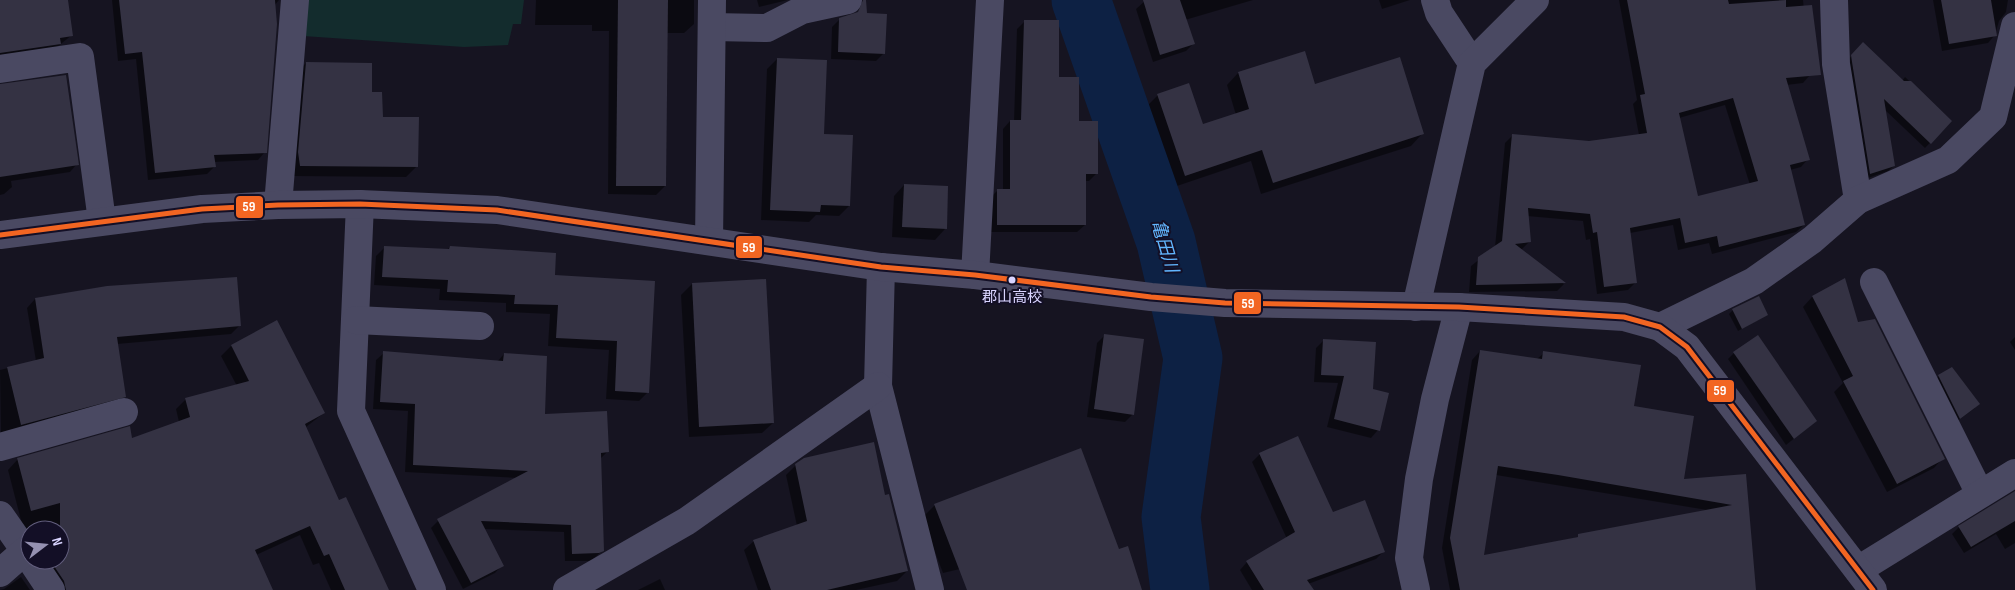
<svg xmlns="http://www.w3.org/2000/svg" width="2015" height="590" viewBox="0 0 2015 590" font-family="'Sofia Sans Condensed','Noto Sans JP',sans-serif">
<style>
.green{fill:#132c2d}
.shadow{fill:#0007;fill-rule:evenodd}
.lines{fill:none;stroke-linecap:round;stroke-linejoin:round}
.river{stroke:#0d2144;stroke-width:59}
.building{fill:#343243;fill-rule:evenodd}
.minor{stroke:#4a4962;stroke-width:28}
.tertiary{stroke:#4a4962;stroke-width:28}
.bus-1-casing{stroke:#130f26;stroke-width:9}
.bus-1{stroke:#f26522;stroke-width:5}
.bus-dot{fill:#d9d4ff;stroke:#130f26;stroke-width:2}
.labels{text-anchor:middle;stroke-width:4;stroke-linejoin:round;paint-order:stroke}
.bus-label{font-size:15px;fill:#d9d4ff;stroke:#130f26}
.water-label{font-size:18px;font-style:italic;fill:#62b6ff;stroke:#130f26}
.line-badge{stroke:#130f26;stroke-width:2}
.badge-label{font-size:14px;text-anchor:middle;font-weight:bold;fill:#fff}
</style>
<rect width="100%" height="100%" fill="#161421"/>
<path class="green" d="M307,0H524L521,24H513L508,45L464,47L303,36Z"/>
<g class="shadow">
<path d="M0,0H66L72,35L52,51L0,59Z"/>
<path d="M112,0H279L274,6L265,152L258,160L214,162V167L207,174L148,180L136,59L118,61Z"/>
<path d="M536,0H694V24L684,33H666L665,186L656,195L608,194L609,31H592V25H535Z"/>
<path d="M757,0H788L759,7Z"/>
<path d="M1146,0H1253L1185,20L1193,44L1186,51L1153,62L1136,9Z"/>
<path d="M1379,0H1410L1382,9Z"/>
<path d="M1619,0H1803L1810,75L1803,83L1786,85L1808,159L1801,167L1790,170L1804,225L1796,232L1712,254L1709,243L1678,250L1673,225L1630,233L1636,282L1628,290L1597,294L1590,239L1586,240L1583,221L1527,216L1530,241L1521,250L1564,284L1557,291L1469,292L1471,266L1495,247L1505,143L1513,135L1589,143L1639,135L1633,104L1637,100ZM1725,105L1750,185L1697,197L1679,118Z"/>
<path d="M1933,0H2008L2006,12L1999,21L1995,35L1988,43L1942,51Z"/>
<path d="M840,19L884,53L876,61L831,59L832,27Z"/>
<path d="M1024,22L1078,122L1097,173L1089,181H1084L1085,225L1077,232H990V198L998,190H1003V129L1010,121H1014L1017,29Z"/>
<path d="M1863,44L1902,81L1905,77L1951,121L1925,148L1884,109L1894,166L1888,171L1865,179L1847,61Z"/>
<path d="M1304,52L1315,86L1422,134L1411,146L1261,194L1251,161L1174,187L1146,107L1158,95L1202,126L1236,115L1227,85L1238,73Z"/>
<path d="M777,59L849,206L839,216L816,215L809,222L761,220L767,69Z"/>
<path d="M306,63L371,94L381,118L417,166L406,177L290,176L295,74Z"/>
<path d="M0,86L77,164L70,172L11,181L12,187L4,194L0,195Z"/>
<path d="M904,185L945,229L935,240L892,237L894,196Z"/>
<path d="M385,247L447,250L450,247L554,277L653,282L648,392L639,401L606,399L609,350L548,346L550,314L506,312V303L439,300L440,289L374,285L376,256Z"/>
<path d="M765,280L773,423L762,433L689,437L681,295L692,284Z"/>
<path d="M1844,280L1857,324L1943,458L1934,468L1887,492L1834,392L1843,383L1803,307L1812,297Z"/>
<path d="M35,299L240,325L231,334L117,344L124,396L116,405L1,436L0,370L36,361L27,308Z"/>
<path d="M1733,310L1767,315L1738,331L1729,314Z"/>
<path d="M1105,335L1133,414L1125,422L1087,417L1097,343Z"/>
<path d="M2015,337V350L2010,342Z"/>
<path d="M1323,341L1372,390L1378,430L1371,438L1327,427L1338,383L1314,382L1316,348Z"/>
<path d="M231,346L324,413L306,427L339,502L387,590H331L319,563L313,565L300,535L256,555L272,590H52L33,560H60V530H30V555L8,470L18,459L131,439L179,422L176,409L186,399L237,386L221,356Z"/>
<path d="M1480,351L1537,359L1544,353L1633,407L1683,480L1745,475L1755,590H1450L1442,548L1472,360ZM1496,475L1707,510L1483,557Z"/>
<path d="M384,353L497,362L504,354L544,415L607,452L600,459L603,550L591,561H565L564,532L483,529L502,565L495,573L463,589L431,528L439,520L518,478L405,472L408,411L373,409L376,360Z"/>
<path d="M1734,353L1816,421L1786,445L1728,359Z"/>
<path d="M1939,376L1975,408L1956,422L1935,380Z"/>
<path d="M1260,454L1332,513L1383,552L1376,559L1308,584L1311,590H1252L1240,570L1247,562L1287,539L1252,462Z"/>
<path d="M796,465L884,496L907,571L897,581L856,590H758L744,550L754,541L797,526L786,475Z"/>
<path d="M2015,493V543L2005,549L1996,534L1964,553L1952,534L1959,527Z"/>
<path d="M935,505L1096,537L943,573L922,518Z"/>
<path d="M21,577L30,590H0L4,589Z"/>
<path d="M660,579L665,590H638Z"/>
</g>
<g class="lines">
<path class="river" d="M1081,0L1166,242L1193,358L1171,517L1180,590"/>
</g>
<g class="building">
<path d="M0,0H68L73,36L60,38L61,44L0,53Z"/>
<path d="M119,0H275L277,24L267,153L214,155L216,167L155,173L142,52L125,54Z"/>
<path d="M618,0H668L666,186H616Z"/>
<path d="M863,0H866L867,13L887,14L885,54L838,52L839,18L858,12Z"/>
<path d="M1143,0H1180L1195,44L1160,55Z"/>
<path d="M1627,0H1728L1729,4L1786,0V7L1812,5L1821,75L1786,78L1810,160L1790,165L1805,225L1719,247L1717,236L1685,243L1680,218L1630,228L1637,283L1604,287L1597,232L1593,233L1590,214L1528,208L1531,242L1515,244L1566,283L1476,285L1478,257L1502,241L1512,134L1589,141L1647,133L1640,95L1645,94ZM1733,98L1758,181L1698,196L1679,113Z"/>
<path d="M1941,0H1991L1997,36L1949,44Z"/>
<path d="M1024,20H1059V77H1079V121H1098V174H1086V225H997V189H1010V120H1021Z"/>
<path d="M1863,42L1904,81H1911L1952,121L1931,144L1884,99L1895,166L1870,174L1852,62L1851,55Z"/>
<path d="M1305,51L1315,84L1400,57L1424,134L1273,183L1262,150L1185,176L1157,94L1189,83L1203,124L1249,109L1238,72Z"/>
<path d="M777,58L827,60L824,134L853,135L850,206L821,205L820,212L770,210Z"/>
<path d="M306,62L372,63V92H382L383,117H419L418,167L300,166L298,152Z"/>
<path d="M66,75L79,165L0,177V84Z"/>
<path d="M904,184L948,186L947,229L902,227Z"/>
<path d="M384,246L449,249L450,246L556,253L555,275L655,281L649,393L615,391L617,341L556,338L558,305L514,304L515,295L447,292L448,280L382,277Z"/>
<path d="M237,277L241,326L117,337L126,397L21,425L7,367L44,358L35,298L107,286Z"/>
<path d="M1845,278L1858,322L1875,319L1945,459L1897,484L1843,381L1853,376L1812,296Z"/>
<path d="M766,279L774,423L699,427L692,283Z"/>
<path d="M1759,296L1768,315L1742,329L1732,309Z"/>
<path d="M277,320L325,413L305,424L339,500L346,497L389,590H345L329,554L324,556L310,526L255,550L273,590H66L64,581L50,560H60V503L31,511L17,458L130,426L132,438L190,417L185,398L249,381L231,345Z"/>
<path d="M1104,334L1144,339L1134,415L1094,409Z"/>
<path d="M1758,335L1817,421L1794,439L1733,352Z"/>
<path d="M1323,339L1376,342L1373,389L1389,393L1380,431L1334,419L1344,376L1321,375Z"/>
<path d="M1480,350L1542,359L1543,351L1641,365L1634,406L1694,416L1684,479L1746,474L1756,590H1460L1450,538ZM1498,466L1558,475L1732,505L1578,534V537L1484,555Z"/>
<path d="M383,351L503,361L504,353L547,356L545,414L607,411L609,452L601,453L604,551L599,553L572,554L571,525L481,521L504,566L471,583L437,519L528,471L413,465L415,404L380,402Z"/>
<path d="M1952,367L1980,404L1960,419L1938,375Z"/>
<path d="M1298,436L1333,512L1365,500L1385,552L1307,580L1314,590H1264L1246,561L1295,532L1259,453Z"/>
<path d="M874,442L885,495L889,494L908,571L827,590H771L753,540L807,521L795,464L804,458Z"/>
<path d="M1081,448L1119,549L1128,546L1142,590H967L934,504Z"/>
<path d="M2015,491V521L1971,547L1958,526Z"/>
</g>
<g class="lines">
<g class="minor">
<path d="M1435,0L1439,13L1472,63"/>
<path d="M1834,0L1836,64L1858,200"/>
<path d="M712,27L767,28L802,10L848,0"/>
<path d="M0,69L80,57L102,221"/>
<path d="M360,204L351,411L432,590"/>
<path d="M278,205L295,0"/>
<path d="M709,241L712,0"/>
<path d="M881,267L878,386L930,590"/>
<path d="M975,275L990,0"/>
<path d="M1874,282L1980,494"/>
<path d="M1416,307L1472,63L1535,0"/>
<path d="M356,320L480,326"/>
<path d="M1660,327L1754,281L1812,240L1858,200L1948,160L1993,117L2015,26"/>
<path d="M0,447L124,412"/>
<path d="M0,515L30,558"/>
<path d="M31,560L51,590"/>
<path d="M1858,570L2015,473"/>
<path d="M0,573L25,551"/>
<path d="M567,590L687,521L878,386"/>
<path d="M1416,590L1409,558L1419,479L1435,399L1459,307"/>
</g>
<path class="tertiary" d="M0,235L202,209L278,205L360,204L497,210L881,267L975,275L1151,297L1225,303L1459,307L1624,317L1660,327L1687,347L1873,590"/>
<defs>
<path id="bus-1" d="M0,235L202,209L278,205L360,204L497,210L881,267L975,275L1151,297L1225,303L1459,307L1624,317L1660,327L1687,347L1873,590"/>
</defs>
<use href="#bus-1" class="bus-1-casing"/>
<use href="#bus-1" class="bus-1"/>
</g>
<circle class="bus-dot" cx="1012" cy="280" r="4.5"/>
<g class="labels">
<g class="bus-label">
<text x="1012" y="302">郡山高校</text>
</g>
<g class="water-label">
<text transform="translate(1165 246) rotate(74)" y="6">亀田川</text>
</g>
</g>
<g class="line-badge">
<rect x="235" y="195" width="29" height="24" rx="5" fill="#f26522"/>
<rect x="735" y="235" width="28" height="24" rx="5" fill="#f26522"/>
<rect x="1233" y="291" width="29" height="24" rx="5" fill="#f26522"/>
<rect x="1706" y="379" width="29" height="24" rx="5" fill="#f26522"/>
</g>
<g class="badge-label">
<text x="249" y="211">59</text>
<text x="749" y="252">59</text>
<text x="1248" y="308">59</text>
<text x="1720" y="395">59</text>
</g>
<g transform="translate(45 545) rotate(74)"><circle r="24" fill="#130f26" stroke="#625e7d"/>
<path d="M0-4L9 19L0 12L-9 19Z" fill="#9591b1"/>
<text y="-8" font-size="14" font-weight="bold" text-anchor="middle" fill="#d9d4ff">N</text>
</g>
</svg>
